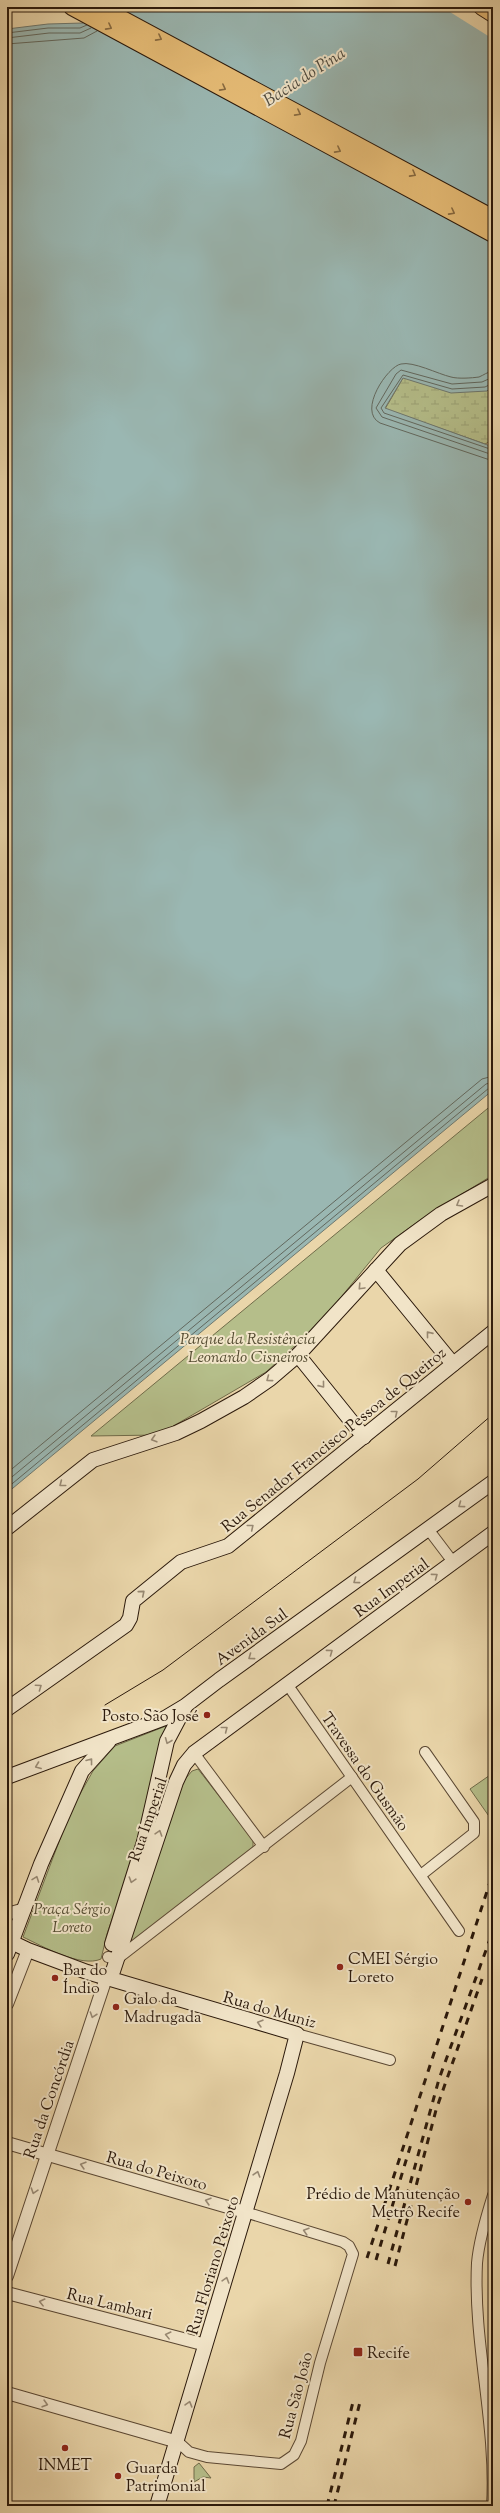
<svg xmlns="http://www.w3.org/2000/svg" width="500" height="2513" viewBox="0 0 500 2513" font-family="'Sorts Mill Goudy',serif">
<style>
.green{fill:#b5be8a;stroke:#706c4a}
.wetland{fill:url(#wetland-marsh);stroke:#706c4a}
.water{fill:#9ab7b2;stroke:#6e786f}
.pier{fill:#ead6aa}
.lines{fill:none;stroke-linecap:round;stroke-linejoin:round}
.shore{stroke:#62685e;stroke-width:1}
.minor-casing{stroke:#5b4833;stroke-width:12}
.tertiary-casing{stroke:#5b4833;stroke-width:14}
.secondary-casing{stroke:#2b190b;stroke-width:16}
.primary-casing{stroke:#2b190b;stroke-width:18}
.minor{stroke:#f1e4c8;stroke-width:10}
.tertiary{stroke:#f1e4c8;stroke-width:12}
.secondary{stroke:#f1e4c8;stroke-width:14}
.primary{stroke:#e5bb75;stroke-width:16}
.tram{stroke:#2b190b;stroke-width:1}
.rail{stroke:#2b190b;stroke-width:3;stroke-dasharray:7 7;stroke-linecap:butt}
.oneway{stroke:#886a40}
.oneway2{stroke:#988973}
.poi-dot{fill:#8f2418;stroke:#f1e4c8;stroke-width:1.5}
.labels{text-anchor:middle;stroke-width:4;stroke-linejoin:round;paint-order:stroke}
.park-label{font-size:16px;font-style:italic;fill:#544b31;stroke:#f1e4c8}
.street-label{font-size:16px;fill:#2b190b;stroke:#f1e4c8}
.poi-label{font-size:16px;fill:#2b190b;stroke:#f1e4c8;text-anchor:start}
.water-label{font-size:17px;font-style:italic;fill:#4c483d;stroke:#f1e4c8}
</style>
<defs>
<pattern id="wetland-marsh" width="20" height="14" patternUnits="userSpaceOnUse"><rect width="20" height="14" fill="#b5be8a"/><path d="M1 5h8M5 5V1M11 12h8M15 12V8" fill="none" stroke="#9ca376"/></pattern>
</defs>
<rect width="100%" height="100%" fill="#ead6aa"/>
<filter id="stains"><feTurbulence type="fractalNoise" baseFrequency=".005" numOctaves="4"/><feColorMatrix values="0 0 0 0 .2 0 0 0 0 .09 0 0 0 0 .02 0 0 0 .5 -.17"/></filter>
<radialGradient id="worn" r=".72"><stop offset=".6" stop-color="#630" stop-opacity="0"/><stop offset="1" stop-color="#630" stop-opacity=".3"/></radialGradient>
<g class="green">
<path d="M493,1104V1175L426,1216L381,1248L320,1323L266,1372L158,1435L91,1436Z"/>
<path d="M166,1726L143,1828L107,1934L101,1959C81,1968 42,1946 23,1937L71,1810L93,1771L115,1746Z"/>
<path d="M198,1769L250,1836L253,1841V1848L135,1943H128L181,1784L192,1771Z"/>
<path d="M493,1773V1822L470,1789Z"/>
<path d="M199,2463L211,2478L203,2477L194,2482V2467Z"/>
</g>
<path class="wetland" d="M493,279V440L485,444L385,409L403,378Z"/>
<path class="water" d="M88,7H493V385L487,391L451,393L403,378L385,408L493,447V1090L7,1493V29L48,24L83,23Z"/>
<path class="pier" d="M442,7H493V39Z"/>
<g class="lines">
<g class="shore">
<path d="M7,33L48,28H80L87,25"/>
<path d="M7,38L49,33H80L91,28"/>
<path d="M7,44L84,38L97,31"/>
<path d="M493,371C487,372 484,375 479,377C472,378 458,379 451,377C438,374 413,361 401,364C388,366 357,411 380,423L493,461"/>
<path d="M493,377L482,382L452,384L401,370L396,374L376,408L382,417L493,455"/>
<path d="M493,383L485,387L452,389L403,375L381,408L384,413L493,450"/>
<path d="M7,1473L482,1079L493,1076"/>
<path d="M7,1481L486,1084L493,1082"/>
<path d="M7,1488L489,1088L493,1087"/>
</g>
<defs>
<g id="minor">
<path d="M428,1529L453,1562"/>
<path d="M287,1684L459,1931"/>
<path d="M194,1753L264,1847"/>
<path d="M421,1875L474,1833V1822L425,1752"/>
<path d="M108,1957L117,1959L352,1777"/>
<path d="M297,2034L390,2060"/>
<path d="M178,2442L189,2452L207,2457L281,2464L294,2455L301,2441L320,2363L353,2254L349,2246L343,2242L245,2212"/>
<path d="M492,2506C497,2425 473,2344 477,2263C479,2240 486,2217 493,2195"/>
</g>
<g id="tertiary">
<path d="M7,1914L25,1909"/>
<path d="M7,2004L28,1950"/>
<path d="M7,2143L245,2212"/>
<path d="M7,2276L106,1978"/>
<path d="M7,2293L206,2345"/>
<path d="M7,2393L178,2442"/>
</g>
<g id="secondary">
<path d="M376,1270L453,1364"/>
<path d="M298,1355L364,1437"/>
<path d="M7,1528L93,1460L176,1433L201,1421L244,1397L270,1379L298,1355L400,1244L441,1214L493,1185"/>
<path d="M7,1709L126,1625L130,1618L133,1601L181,1562L228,1546L493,1332"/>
<path d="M7,1777L165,1718L185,1706L219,1680L493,1482"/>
<path d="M7,1940L28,1950L87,1972L297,2034L287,2073L157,2506"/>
<path d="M112,1944L144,1842L167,1741L185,1707"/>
<path d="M7,1954L41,1864L82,1771L109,1741"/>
<path d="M106,1978L113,1971L176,1782L184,1765L194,1753L493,1533"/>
</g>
<g id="primary">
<path d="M72,7L493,234"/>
<path d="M100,7L493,218"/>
<path d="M482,7L493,14"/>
</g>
</defs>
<use href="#minor" class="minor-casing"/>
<use href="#tertiary" class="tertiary-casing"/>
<use href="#secondary" class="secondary-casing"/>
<use href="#primary" class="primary-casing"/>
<use href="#minor" class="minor"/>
<use href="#tertiary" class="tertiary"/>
<use href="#secondary" class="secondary"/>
<use href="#primary" class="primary"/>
<path class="tram" d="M105,1705L163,1670L418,1479L493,1414"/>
<g class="rail">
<path d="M367,2258L493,1873"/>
<path d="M376,2260L411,2144"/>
<path d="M388,2264L439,2079L493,1931"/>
<path d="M395,2266L436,2110L482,1979"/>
<path d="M327,2506L353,2402"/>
<path d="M334,2506L360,2402"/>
</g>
</g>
<defs><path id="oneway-chevron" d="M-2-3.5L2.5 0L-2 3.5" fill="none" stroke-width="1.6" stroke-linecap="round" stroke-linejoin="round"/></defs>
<g class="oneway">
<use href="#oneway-chevron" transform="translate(109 27) rotate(28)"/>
<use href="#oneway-chevron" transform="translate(159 38) rotate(28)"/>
<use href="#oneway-chevron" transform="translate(223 88) rotate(28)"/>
<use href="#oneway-chevron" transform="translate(298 113) rotate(28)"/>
<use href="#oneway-chevron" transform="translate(338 150) rotate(28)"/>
<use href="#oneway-chevron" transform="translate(413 174) rotate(29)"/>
<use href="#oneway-chevron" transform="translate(452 212) rotate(28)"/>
</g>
<g class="oneway2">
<use href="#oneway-chevron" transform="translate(459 1204) rotate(150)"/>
<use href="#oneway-chevron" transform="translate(361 1287) rotate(133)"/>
<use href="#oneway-chevron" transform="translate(429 1334) rotate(-129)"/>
<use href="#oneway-chevron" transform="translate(269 1379) rotate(143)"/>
<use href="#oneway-chevron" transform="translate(322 1385) rotate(51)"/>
<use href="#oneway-chevron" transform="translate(395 1413) rotate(-39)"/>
<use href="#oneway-chevron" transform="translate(154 1439) rotate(164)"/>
<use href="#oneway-chevron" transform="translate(62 1484) rotate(142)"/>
<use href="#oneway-chevron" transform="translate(461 1505) rotate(144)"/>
<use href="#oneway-chevron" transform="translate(251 1527) rotate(-39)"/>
<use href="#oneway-chevron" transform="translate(435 1576) rotate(-36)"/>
<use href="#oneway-chevron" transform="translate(356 1581) rotate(144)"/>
<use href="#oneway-chevron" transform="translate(142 1593) rotate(-40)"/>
<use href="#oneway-chevron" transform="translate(330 1652) rotate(-36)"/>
<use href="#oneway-chevron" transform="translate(251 1657) rotate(144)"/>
<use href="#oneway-chevron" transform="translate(39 1687) rotate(-35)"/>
<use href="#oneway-chevron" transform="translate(225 1729) rotate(-38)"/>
<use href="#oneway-chevron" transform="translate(168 1741) rotate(112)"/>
<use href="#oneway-chevron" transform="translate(90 1761) rotate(-52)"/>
<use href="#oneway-chevron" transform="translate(38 1766) rotate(159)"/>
<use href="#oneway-chevron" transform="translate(159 1833) rotate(-72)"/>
<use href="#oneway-chevron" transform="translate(36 1879) rotate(-70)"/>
<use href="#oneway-chevron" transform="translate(132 1880) rotate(107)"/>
<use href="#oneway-chevron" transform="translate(93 2015) rotate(109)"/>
<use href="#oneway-chevron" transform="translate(260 2023) rotate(-164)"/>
<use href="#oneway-chevron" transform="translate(83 2165) rotate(-164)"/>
<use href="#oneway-chevron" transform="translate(257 2174) rotate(-73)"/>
<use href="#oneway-chevron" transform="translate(34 2191) rotate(108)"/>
<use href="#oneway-chevron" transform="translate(208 2201) rotate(-164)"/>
<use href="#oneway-chevron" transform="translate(306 2231) rotate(-163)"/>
<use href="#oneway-chevron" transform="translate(226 2280) rotate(-73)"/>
<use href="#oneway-chevron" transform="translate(42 2302) rotate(-166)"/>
<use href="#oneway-chevron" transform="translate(168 2335) rotate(-166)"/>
<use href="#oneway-chevron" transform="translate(45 2404) rotate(16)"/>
<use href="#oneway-chevron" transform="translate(189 2404) rotate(-74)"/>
</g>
<g class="poi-dot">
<circle cx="207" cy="1715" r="4"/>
<circle cx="340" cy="1967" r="4"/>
<circle cx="55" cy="1978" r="4"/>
<circle cx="116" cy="2007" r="4"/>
<circle cx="468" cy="2202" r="4"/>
<rect x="353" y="2347" width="10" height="10" rx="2"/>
<circle cx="65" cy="2448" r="4"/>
<circle cx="118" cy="2476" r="4"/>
</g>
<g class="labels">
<g class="park-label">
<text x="248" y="1344">Parque da Resistência<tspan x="248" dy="18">Leonardo Cisneiros</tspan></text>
<text x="72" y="1914">Praça Sérgio<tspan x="72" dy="18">Loreto</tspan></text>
</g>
<g class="street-label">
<text transform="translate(333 1439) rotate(-39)" y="6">Rua Senador Francisco Pessoa de Queiroz</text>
<text transform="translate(391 1587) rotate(-36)" y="6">Rua Imperial</text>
<text transform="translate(251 1636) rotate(-36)" y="6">Avenida Sul</text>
<text transform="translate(366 1771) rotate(55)" y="6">Travessa do Gusmão</text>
<text transform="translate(147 1819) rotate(-71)" y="6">Rua Imperial</text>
<text transform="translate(270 2009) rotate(16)" y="6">Rua do Muniz</text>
<text transform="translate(48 2099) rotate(-71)" y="6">Rua da Concórdia</text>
<text transform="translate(157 2170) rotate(16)" y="6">Rua do Peixoto</text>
<text transform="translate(212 2265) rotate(-73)" y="6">Rua Floriano Peixoto</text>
<text transform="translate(110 2303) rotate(14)" y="6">Rua Lambari</text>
<text transform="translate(295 2395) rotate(-75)" y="6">Rua São João</text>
</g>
<g class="poi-label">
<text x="199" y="1721" text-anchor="end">Posto São José</text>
<text x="348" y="1964">CMEI Sérgio<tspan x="348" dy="18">Loreto</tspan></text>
<text x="63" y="1975">Bar do<tspan x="63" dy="18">Índio</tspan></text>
<text x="124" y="2004">Galo da<tspan x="124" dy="18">Madrugada</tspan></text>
<text x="460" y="2199" text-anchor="end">Prédio de Manutenção<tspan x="460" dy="18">Metrô Recife</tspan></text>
<text x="367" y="2358">Recife</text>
<text x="65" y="2470" text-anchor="middle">INMET</text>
<text x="126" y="2473">Guarda<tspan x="126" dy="18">Patrimonial</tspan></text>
</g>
<g class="water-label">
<text transform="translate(304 76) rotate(-33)" y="6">Bacia do Pina</text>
</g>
</g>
<rect width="500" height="2513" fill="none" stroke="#ead6aa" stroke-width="24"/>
<rect x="8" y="8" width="484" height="2497" fill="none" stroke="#2b190b" stroke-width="2"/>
<rect x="12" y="12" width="476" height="2489" fill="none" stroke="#2b190b"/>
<rect width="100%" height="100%" filter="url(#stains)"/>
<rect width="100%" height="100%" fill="url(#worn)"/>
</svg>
